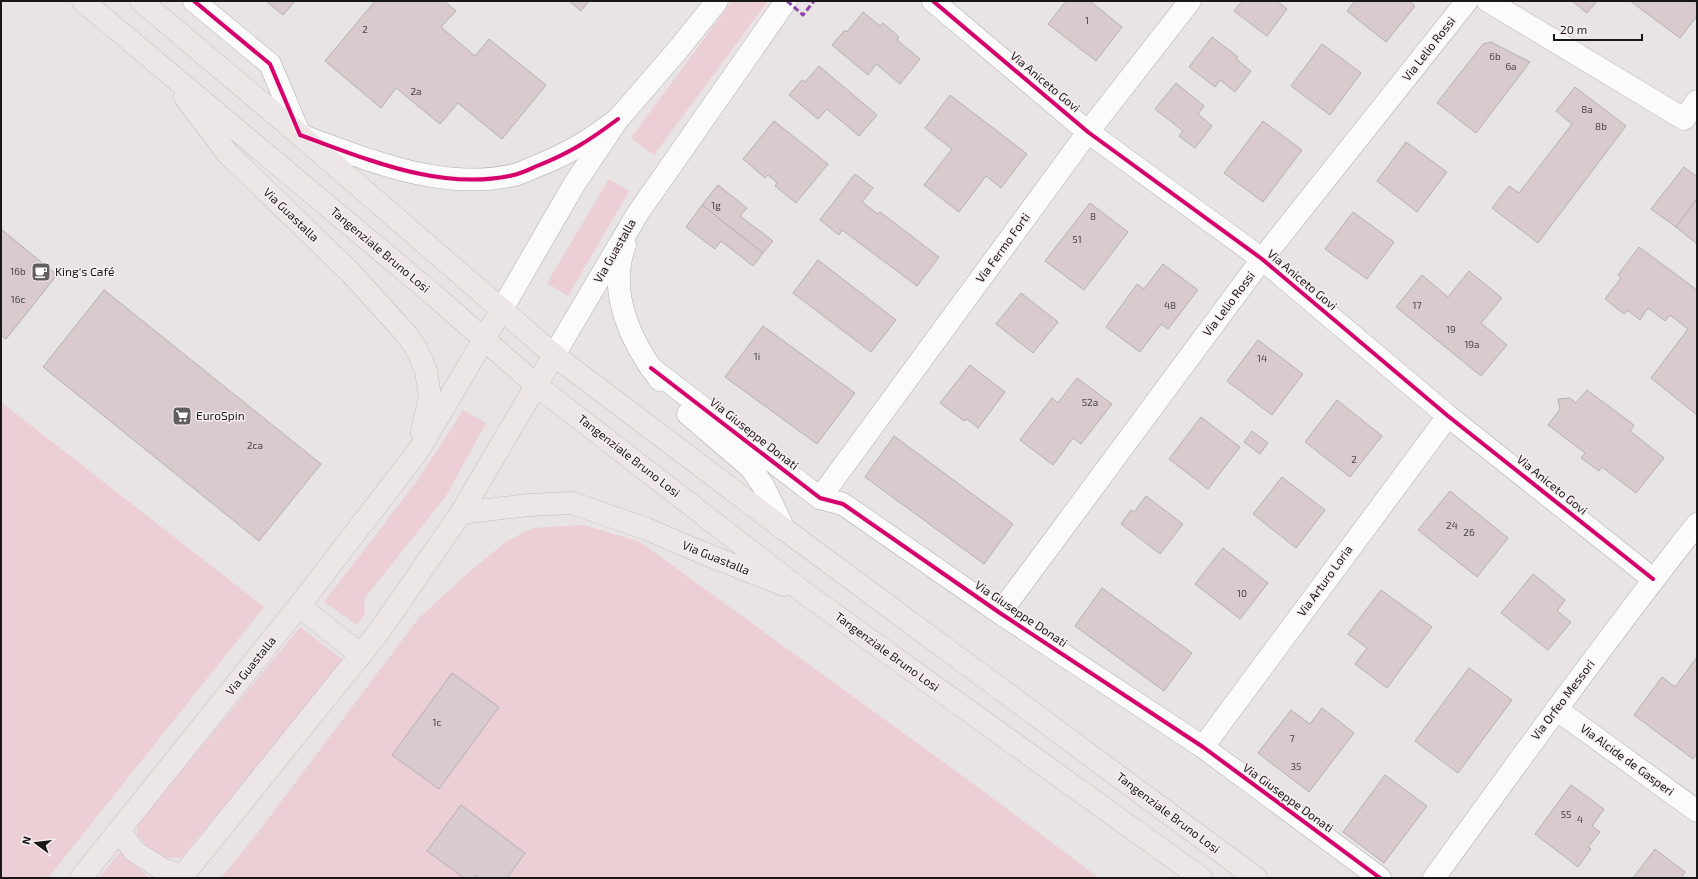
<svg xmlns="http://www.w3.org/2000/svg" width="1698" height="879" viewBox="0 0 1698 879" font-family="'Exo 2',sans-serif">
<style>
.green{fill:#ecced5}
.building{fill:#d8cacd;stroke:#b4b1b1}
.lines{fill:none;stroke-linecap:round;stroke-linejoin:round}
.minor-casing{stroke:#b0acad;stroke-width:23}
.major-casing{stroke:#c0bdbe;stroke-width:23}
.minor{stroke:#fcfbfb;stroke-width:22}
.major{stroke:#ede6e7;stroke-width:22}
.quiet{stroke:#8e44ad;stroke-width:3;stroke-dasharray:6 3;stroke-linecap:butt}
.cycleway-casing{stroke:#f7eef0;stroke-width:6}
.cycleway{stroke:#d6006c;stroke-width:4}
.labels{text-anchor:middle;stroke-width:3;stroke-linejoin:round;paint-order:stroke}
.number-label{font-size:10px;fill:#4a4546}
.street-label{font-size:12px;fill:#1a1718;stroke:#f7eef0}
.poi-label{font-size:12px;fill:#1a1718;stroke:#f7eef0;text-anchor:start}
</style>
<rect width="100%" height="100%" fill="#e8e3e4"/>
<g class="green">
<path d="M732,1H768L654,155L631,138Z"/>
<path d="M609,179L629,191L568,296L547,283Z"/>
<path d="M1,402L264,607L48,878H1Z"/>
<path d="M463,410L486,423L446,496L364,599L365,614L357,625L324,602L418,480Z"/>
<path d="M584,525L640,542L975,785L1099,878H221L256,835L418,619L469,572L507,541L533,528Z"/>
<path d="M300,627L343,660L182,857C160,862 152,850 137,836L138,824Z"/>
<path d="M120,852L150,878H99Z"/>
</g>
<g class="building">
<path d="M266,1H295L283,15Z"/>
<path d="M375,1H444L456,11L441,27L475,56L489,39L546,85L502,139L458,103L440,124L396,88L381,108L325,61Z"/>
<path d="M569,1H589L581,11Z"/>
<path d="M1066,1H1090L1122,27L1096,61L1048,24Z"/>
<path d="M1242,1H1277L1287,9L1267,36L1234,11Z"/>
<path d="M1355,1H1409L1415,6L1386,42L1347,11Z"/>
<path d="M1572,1H1597L1587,13Z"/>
<path d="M1630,1H1691L1697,5V16L1680,38Z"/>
<path d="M863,12L880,26L883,23L899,37L897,40L920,59L900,84L876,64L868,75L832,45L845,30L847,32Z"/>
<path d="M1212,37L1238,57L1236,59L1251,71L1235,92L1220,80L1215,87L1189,67Z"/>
<path d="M1491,42L1530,62L1476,133L1437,103L1483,44Z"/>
<path d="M1322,44L1361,73L1330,115L1291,86Z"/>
<path d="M819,66L877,115L859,136L827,109L818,119L789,95L802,80L805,82Z"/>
<path d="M1176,83L1204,106L1198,114L1212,126L1195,148L1179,136L1183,131L1155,109Z"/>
<path d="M1575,87L1626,126L1538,243L1492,208L1509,186L1519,193L1572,124L1556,111Z"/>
<path d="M950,95L1027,154L1001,188L986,176L959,212L924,185L952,149L925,128Z"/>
<path d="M774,121L828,164L796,203L775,186L777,183L768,175L765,178L743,159Z"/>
<path d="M1263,121L1302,150L1263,202L1224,173Z"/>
<path d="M1406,142L1447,172L1417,212L1377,181Z"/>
<path d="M1684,167L1697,177V199L1676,227L1651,209Z"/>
<path d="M855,174L873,188L862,202L878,214L880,212L939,257L917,286L842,230L839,235L820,220Z"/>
<path d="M718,185L747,208L740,216L773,241L763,253L702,205Z"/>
<path d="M1697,199V244L1676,227Z"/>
<path d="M1090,203L1128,232L1084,290L1045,261Z"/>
<path d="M702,205L763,253L753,266L721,241L715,249L686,227Z"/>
<path d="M1353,212L1394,242L1367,279L1325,249Z"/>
<path d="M1,229L57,275L6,339L1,335Z"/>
<path d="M1639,247L1697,290V415L1651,378L1688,329L1670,315L1665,321L1648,308L1640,320L1627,310L1624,314L1605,299L1621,278L1618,275Z"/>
<path d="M818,260L896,320L871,352L793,293Z"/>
<path d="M1163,264L1198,290L1168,329L1161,324L1140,352L1106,327L1137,284L1144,289Z"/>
<path d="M1469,271L1502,298L1481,323L1507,345L1481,376L1396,307L1422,275L1448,297Z"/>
<path d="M104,290L321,464L259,541L43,367Z"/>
<path d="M1021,293L1058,322L1033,353L996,324Z"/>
<path d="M763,326L855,393L817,444L725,377Z"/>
<path d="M1258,340L1303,374L1272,415L1227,381Z"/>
<path d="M970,365L1005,392L978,428L967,419L964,421L940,403Z"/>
<path d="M1077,378L1112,404L1081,444L1073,438L1053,465L1020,440L1052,398L1058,403Z"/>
<path d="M1587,390L1634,425L1630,431L1664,458L1636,493L1602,467L1599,471L1581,458L1585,453L1548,425L1560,409L1558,399L1570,398L1576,403Z"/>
<path d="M1337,400L1382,436L1350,477L1305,442Z"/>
<path d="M1201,417L1240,447L1208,489L1169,459Z"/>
<path d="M1252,431L1268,443L1260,454L1244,442Z"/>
<path d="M894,436L1013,524L984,564L865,477Z"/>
<path d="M1282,477L1325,510L1296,548L1253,514Z"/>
<path d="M1450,491L1508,538L1477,577L1418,530Z"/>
<path d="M1146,496L1183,524L1160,554L1121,524L1131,510L1134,512Z"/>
<path d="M1223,548L1268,583L1240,619L1195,584Z"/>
<path d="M1533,574L1565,600L1557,611L1571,622L1548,650L1501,613Z"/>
<path d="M1102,588L1192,653L1164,691L1075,626Z"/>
<path d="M1381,590L1432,627L1387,688L1355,664L1367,648L1348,634Z"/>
<path d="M1697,657V753L1693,759L1634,715L1662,677L1675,687Z"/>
<path d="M1469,668L1512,700L1458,773L1415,741Z"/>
<path d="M452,673L499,707L439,789L392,755Z"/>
<path d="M1322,708L1354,733L1309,792L1258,753L1291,710L1310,724Z"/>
<path d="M1385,775L1427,806L1384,863L1343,832Z"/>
<path d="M1571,785L1604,809L1592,826L1600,832L1588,847L1591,849L1578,867L1535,834Z"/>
<path d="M461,805L525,853L507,878H480L476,875L473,878H464L427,851Z"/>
<path d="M1655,849L1685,872L1681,878H1633Z"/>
</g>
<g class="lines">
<defs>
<g id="minor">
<path d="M194,1L270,64L300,135C367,159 441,192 514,175C522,173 530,169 537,166C570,153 590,140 618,119"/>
<path d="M933,1L1088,132L1262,259L1448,416L1653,579"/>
<path d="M1488,1L1684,119L1697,101"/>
<path d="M625,245C607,292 631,343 660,380"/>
<path d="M502,309L575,183L618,119L676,52L717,1"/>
<path d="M554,355L638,213L786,1"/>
<path d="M651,368L820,498L843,504L1000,613L1203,747L1380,878"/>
<path d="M688,414L751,468L764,487L784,529"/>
<path d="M820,498L1088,132L1190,1"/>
<path d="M1000,613L1262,259L1467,1"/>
<path d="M1556,709L1697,811"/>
<path d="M1203,747L1448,416"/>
<path d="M1434,878C1520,759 1606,640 1697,524"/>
</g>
<g id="major">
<path d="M83,1L435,296L536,385L806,594L1201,878"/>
<path d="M141,1L300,135L554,355L784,529L1256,878"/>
<path d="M185,97L228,154L351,273L407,335L416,348L426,371L430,396L422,432"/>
<path d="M461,513L529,505L572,503L647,529L698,551L784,585"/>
<path d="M299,606L361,655"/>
<path d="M119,830L134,851L162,869L184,876"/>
<path d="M81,878L299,606L418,451L502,309"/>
<path d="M181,878L378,633L461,513L554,355"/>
</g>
</defs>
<use href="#minor" class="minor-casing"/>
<use href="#major" class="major-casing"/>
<use href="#minor" class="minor"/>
<use href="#major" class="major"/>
<path class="quiet" d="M787,1L803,15L814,1"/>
<defs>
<g id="cycleway">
<path d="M194,1L270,64L300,135C367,159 441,192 514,175C522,173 530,169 537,166C570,153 590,140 618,119"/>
<path d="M933,1L1088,132L1262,259L1448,416L1653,579"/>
<path d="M651,368L820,498L843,504L1000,613L1203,747L1380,878"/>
</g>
</defs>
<use href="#cycleway" class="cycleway-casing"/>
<use href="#cycleway" class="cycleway"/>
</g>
<defs>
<symbol id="cafe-square" viewBox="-11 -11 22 22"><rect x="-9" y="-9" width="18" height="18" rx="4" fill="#625e5f" stroke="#f7eef0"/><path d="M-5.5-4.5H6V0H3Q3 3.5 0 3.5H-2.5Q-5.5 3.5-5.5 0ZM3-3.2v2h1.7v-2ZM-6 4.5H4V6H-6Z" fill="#fff"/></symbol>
<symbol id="supermarket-square" viewBox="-11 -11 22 22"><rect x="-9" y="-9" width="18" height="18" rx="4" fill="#625e5f" stroke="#f7eef0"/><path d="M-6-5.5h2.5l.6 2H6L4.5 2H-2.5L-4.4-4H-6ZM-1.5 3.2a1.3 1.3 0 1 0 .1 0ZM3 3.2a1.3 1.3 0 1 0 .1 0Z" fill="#fff"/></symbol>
</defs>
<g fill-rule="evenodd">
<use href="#cafe-square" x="30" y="261" width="22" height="22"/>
<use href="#supermarket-square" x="171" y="405" width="22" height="22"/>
</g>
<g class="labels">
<g class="number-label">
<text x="1087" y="24">1</text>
<text x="365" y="33">2</text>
<text x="1495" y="60">6b</text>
<text x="1511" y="70">6a</text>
<text x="416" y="95">2a</text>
<text x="1587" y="113">8a</text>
<text x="1601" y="130">8b</text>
<text x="716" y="209">1g</text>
<text x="1093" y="220">8</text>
<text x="1077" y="243">51</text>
<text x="18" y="275">16b</text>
<text x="18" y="303">16c</text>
<text x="1170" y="309">48</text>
<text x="1417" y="309">17</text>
<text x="1451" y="333">19</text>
<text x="1472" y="348">19a</text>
<text x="757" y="360">1i</text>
<text x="1262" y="362">14</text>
<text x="1090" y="406">52a</text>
<text x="255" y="449">2ca</text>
<text x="1354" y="463">2</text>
<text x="1452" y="529">24</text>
<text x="1469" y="536">26</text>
<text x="1242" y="597">10</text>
<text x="437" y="726">1c</text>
<text x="1292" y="742">7</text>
<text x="1296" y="770">35</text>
<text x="1566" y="818">55</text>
<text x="1580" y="823">4</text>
</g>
<g class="street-label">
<text transform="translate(1429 49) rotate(-52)" y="4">Via Lelio Rossi</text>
<text transform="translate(1045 82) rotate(40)" y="4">Via Aniceto Govi</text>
<text transform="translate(291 215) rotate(44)" y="4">Via Guastalla</text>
<text transform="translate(1003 248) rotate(-54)" y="4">Via Fermo Forti</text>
<text transform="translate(380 250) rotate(40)" y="4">Tangenziale Bruno Losi</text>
<text transform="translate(615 251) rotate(-60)" y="4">Via Guastalla</text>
<text transform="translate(1302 280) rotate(40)" y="4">Via Aniceto Govi</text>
<text transform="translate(1229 304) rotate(-53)" y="4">Via Lelio Rossi</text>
<text transform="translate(754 434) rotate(38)" y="4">Via Giuseppe Donati</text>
<text transform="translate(629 456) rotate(38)" y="4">Tangenziale Bruno Losi</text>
<text transform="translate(1552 485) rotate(39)" y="4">Via Aniceto Govi</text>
<text transform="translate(716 558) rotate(22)" y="4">Via Guastalla</text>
<text transform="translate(1325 581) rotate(-54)" y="4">Via Arturo Loria</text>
<text transform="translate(1021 614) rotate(34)" y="4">Via Giuseppe Donati</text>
<text transform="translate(887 652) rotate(36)" y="4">Tangenziale Bruno Losi</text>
<text transform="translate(251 666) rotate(-51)" y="4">Via Guastalla</text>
<text transform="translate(1563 700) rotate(-53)" y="4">Via Orfeo Messori</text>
<text transform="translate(1627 760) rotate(36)" y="4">Via Alcide de Gasperi</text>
<text transform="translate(1288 798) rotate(36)" y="4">Via Giuseppe Donati</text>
<text transform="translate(1168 813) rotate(37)" y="4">Tangenziale Bruno Losi</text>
</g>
<g class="poi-label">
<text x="55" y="276">King's Café</text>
<text x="196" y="420">EuroSpin</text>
</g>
</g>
<rect width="1698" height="879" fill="none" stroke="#1a1718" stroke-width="4"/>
<g transform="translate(36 843) rotate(285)" stroke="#f7eef0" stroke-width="3" paint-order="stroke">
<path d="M0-3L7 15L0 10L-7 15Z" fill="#1a1718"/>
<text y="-6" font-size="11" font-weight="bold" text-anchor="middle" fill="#1a1718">N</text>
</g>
<path d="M1554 34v6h88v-6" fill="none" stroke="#1a1718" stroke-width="2"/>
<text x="1560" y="34" font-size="12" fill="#1a1718" stroke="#f7eef0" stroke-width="3" paint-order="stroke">20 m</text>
</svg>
